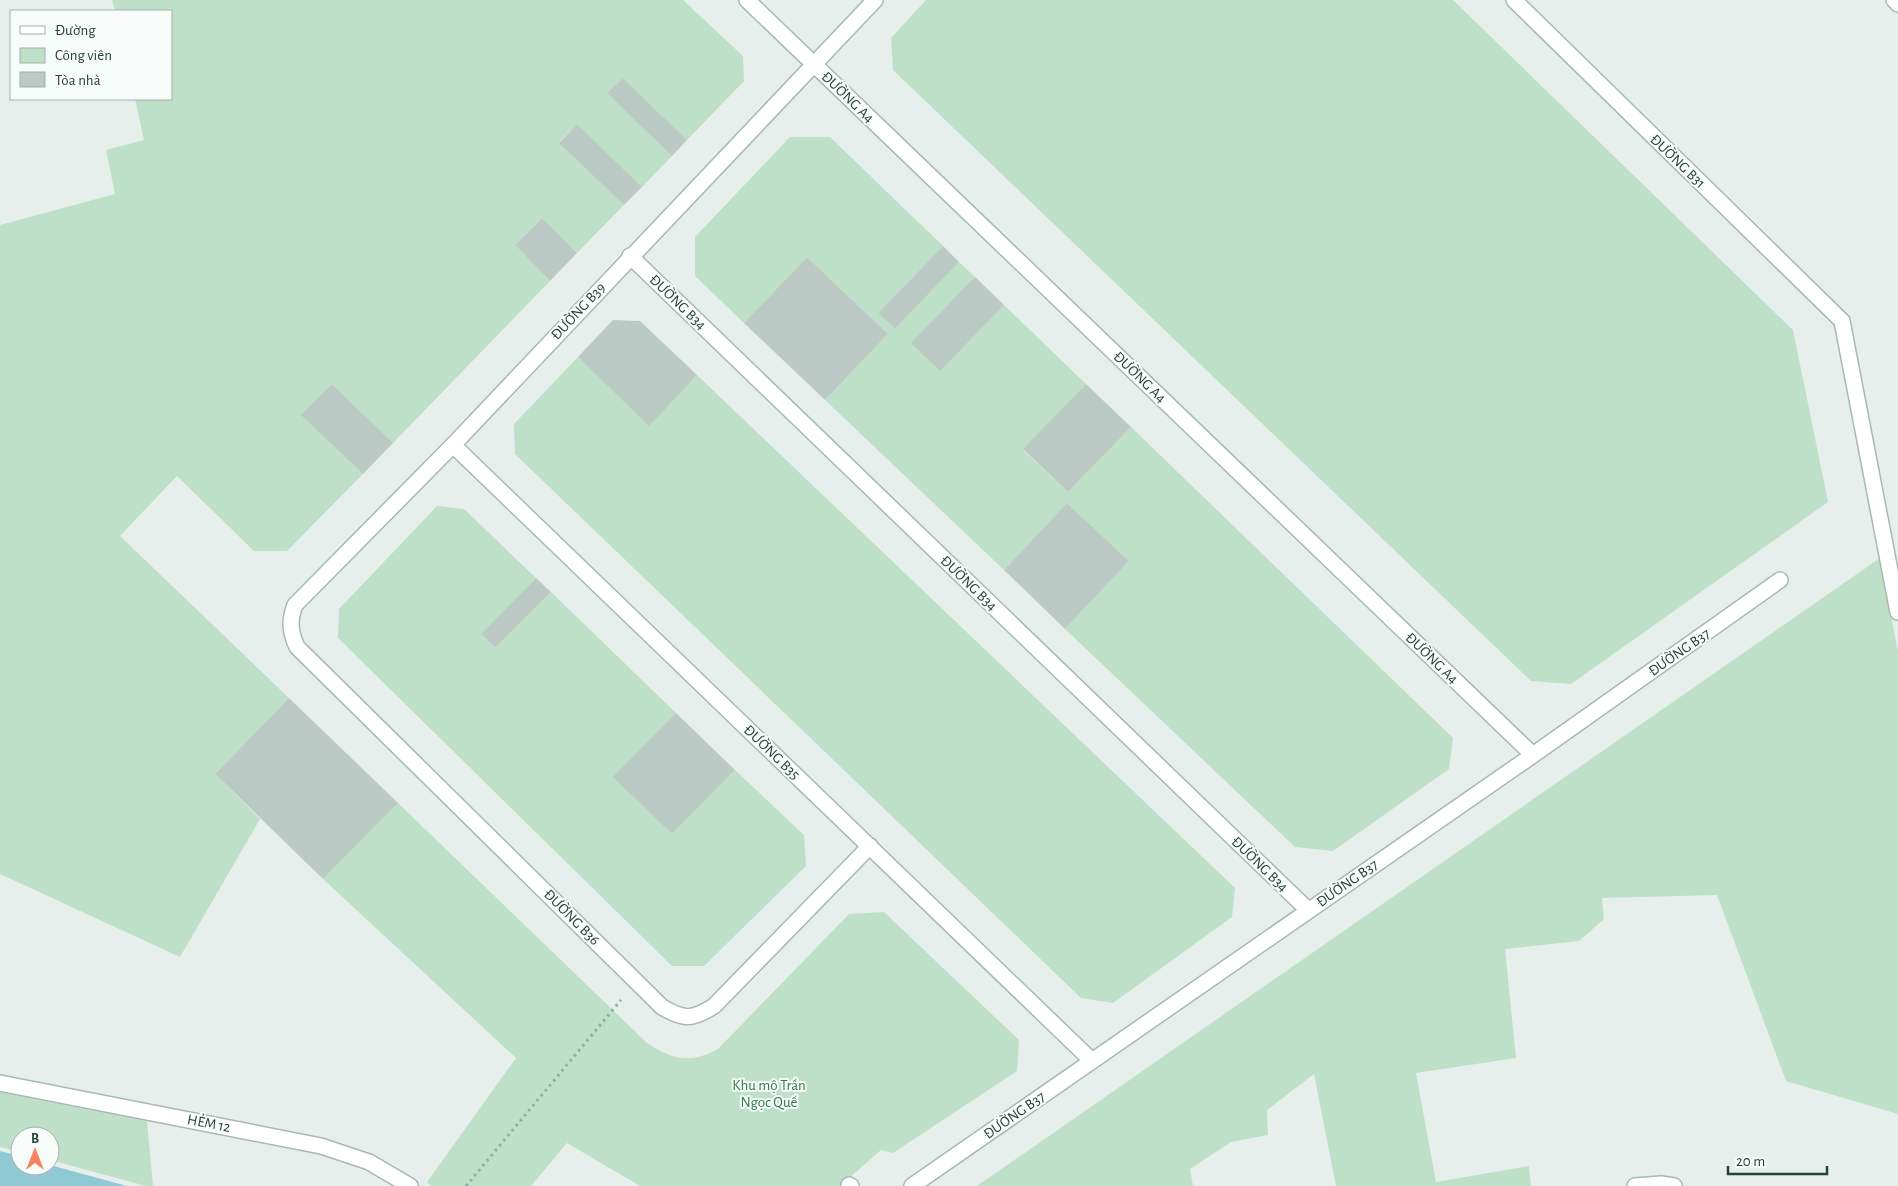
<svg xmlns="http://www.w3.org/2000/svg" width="1898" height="1186" viewBox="0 0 1898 1186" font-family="'Alegreya Sans',sans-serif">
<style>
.green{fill:#bfe0c8}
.water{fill:#8ec9d4}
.building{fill:#bbcac4}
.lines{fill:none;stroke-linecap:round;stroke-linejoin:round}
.lane-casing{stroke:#a8b8b2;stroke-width:18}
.street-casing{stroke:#a8b8b2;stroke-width:18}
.path{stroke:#86b3a5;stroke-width:3;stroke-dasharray:2.5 4;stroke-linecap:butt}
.lane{stroke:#fff;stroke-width:15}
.street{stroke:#fff;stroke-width:15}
.labels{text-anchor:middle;stroke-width:4;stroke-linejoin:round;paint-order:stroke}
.street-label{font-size:15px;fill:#24423a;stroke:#f7fbf9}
.park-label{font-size:15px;fill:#2d7a4b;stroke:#f7fbf9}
</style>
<rect width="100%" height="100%" fill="#e6efeb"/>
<g class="green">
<path d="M112,0H683L743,56L744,81L687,140L623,78L608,93L672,156L642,187L577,124L559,142L624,205L577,253L542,218L515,245L550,281L393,443L332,384L302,415L363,474L287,551H254L177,476L120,536L289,698L215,774L260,819L180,957L0,874V225L115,194L106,150L144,140L135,99H171V11H115Z"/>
<path d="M926,0H1453L1793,330L1828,502L1571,684L1531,681L893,70L891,38Z"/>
<path d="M790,137H830L943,246L878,313L895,329L959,262L975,277L940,370L1004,305L1086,384L1023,450L1068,492L1131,427L1453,738L1449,769L1333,851L1295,847L1065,629L1129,561L1067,503L1004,570L825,400L888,334L807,257L744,323L695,276V237Z"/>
<path d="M578,357L649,425L697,375L1235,888L1232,917L1113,1003L1081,998L515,454L514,424Z"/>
<path d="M437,506L464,509L536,578L481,634L495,648L551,592L676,713L614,777L672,834L735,770L804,835L806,866L704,966H672L338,638L339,609Z"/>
<path d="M1880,558L1898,652V1114L1786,1081L1717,895L1602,898L1604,919L1579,941L1505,949L1516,1058L1416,1073L1436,1182L1529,1166L1531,1186H1336L1314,1074L1267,1110L1268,1135L1231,1142L1190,1169L1193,1186H977Z"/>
<path d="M398,803L647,1043C673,1060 690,1064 718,1049L849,914L884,912L1019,1040L1017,1071L893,1153L881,1150L840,1186H640L567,1143L531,1186H431L427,1182L516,1058L323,879Z"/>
<path d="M0,1092L147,1121L153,1186H146L50,1160V1136H20V1152L0,1147Z"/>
</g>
<path class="water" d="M0,1151L20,1156V1166L50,1165L127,1186H0Z"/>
<g class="building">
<path d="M623,78L687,140L672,156L607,93Z"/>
<path d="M577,124L642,187L624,205L559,143Z"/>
<path d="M542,218L577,253L550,281L515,245Z"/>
<path d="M943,246L959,262L895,329L878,313Z"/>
<path d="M807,257L888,334L825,400L744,323Z"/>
<path d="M975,277L1004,305L940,371L911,343Z"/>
<path d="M613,320L640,321L697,375L649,426L578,357Z"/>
<path d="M332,384L393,443L363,474L301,415Z"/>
<path d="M1086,384L1131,427L1068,492L1023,449Z"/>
<path d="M1067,503L1129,561L1065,629L1004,570Z"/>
<path d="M536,578L551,592L495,648L481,634Z"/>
<path d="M289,698L398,803L323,879L215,774Z"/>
<path d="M676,713L735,770L672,834L613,777Z"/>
</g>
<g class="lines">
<defs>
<g id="lane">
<path d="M1842,321L1898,612"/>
<path d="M0,1083L321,1146L369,1162L410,1186"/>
<path d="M1635,1186L1661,1184L1674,1186"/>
</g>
<g id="street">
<path d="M747,0L1533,755"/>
<path d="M1514,0L1842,321"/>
<path d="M1894,0L1898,4"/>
<path d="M630,256L1308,910"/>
<path d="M453,445L1091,1060"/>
<path d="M870,846L714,1006C692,1020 684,1020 662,1007L297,647C290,632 289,620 295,605L453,445L875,0"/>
<path d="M849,1185L851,1186"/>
<path d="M912,1186L1533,755L1780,580"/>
</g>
</defs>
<use href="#lane" class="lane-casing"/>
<use href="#street" class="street-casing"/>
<path class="path" d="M466,1186L621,1000"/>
<use href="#lane" class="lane"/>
<use href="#street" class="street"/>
</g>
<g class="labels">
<g class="street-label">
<text transform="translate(848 97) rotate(44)" y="5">ĐƯỜNG A4</text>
<text transform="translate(1678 161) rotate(44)" y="5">ĐƯỜNG B31</text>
<text transform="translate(678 302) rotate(44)" y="5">ĐƯỜNG B34</text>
<text transform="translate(578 311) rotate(-47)" y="5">ĐƯỜNG B39</text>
<text transform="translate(1140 377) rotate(44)" y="5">ĐƯỜNG A4</text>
<text transform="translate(969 583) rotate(44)" y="5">ĐƯỜNG B34</text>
<text transform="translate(1679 652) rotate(-35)" y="5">ĐƯỜNG B37</text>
<text transform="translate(1432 658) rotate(44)" y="5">ĐƯỜNG A4</text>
<text transform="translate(772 752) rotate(44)" y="5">ĐƯỜNG B35</text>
<text transform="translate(1260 864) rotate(44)" y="5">ĐƯỜNG B34</text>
<text transform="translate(1347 883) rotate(-35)" y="5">ĐƯỜNG B37</text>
<text transform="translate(572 917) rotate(45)" y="5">ĐƯỜNG B36</text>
<text transform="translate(1014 1115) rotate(-35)" y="5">ĐƯỜNG B37</text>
<text transform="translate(209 1123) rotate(11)" y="5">HẺM 12</text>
</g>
<g class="park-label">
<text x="769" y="1090">Khu mộ Trần<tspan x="769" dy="17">Ngọc Quế</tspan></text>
</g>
</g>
<rect x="10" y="10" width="162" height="90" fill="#f7fbf9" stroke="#a3b1ad"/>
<rect x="20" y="26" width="25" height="8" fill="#ffffff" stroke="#a3b1ad"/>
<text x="55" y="35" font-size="15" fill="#24423a">Đường</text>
<rect x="20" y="48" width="25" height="15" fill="#bfe0c8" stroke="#a3b1ad"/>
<text x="55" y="60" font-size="15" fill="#24423a">Công viên</text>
<rect x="20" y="72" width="25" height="15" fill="#bbcac4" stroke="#a3b1ad"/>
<text x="55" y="85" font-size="15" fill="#24423a">Tòa nhà</text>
<g transform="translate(35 1151)"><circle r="24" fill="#f7fbf9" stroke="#a3b1ad"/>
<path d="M0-4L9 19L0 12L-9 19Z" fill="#f4845f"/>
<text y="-8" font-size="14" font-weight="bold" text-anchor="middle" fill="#24423a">B</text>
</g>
<path d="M1728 1166v8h99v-8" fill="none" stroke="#24423a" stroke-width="2.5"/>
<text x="1736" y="1166" font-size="15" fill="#24423a" stroke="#f7fbf9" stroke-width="4" paint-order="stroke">20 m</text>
</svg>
